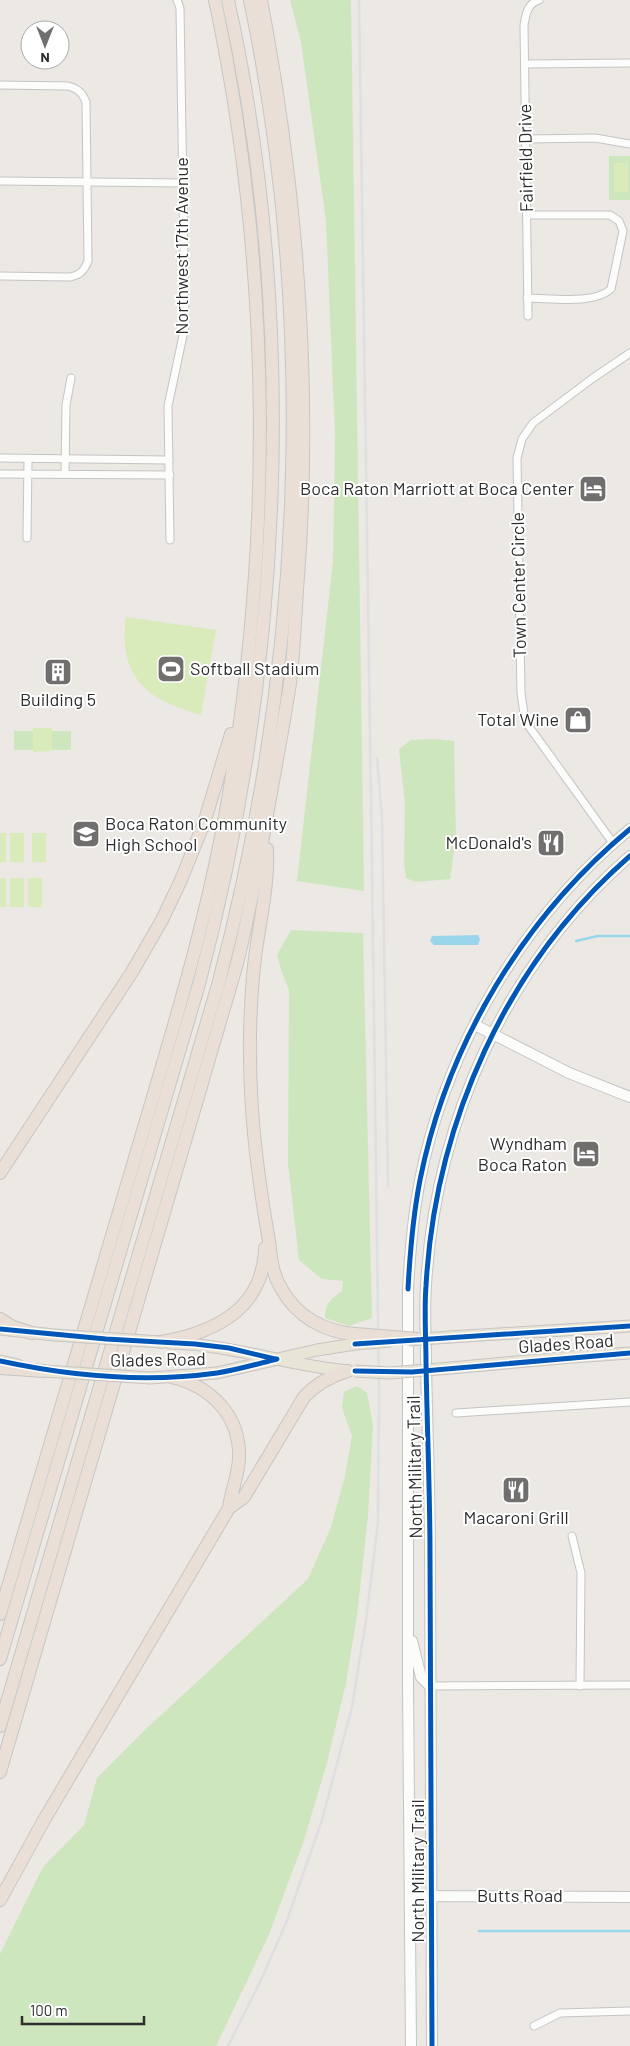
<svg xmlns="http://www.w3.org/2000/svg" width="630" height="2046" viewBox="0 0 630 2046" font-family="Barlow,sans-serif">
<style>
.green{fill:#cee6be}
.pitch{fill:#d9eabb}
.water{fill:#99d6ec}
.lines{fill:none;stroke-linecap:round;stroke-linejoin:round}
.stream{stroke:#99d6ec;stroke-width:2.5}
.street-casing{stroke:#c5c4c5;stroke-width:9}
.secondary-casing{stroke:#c5c4c5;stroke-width:12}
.primary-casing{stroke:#c6c5c4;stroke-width:13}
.highway-casing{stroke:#c6c5c4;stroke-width:14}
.street{stroke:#fcfcfb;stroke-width:7}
.secondary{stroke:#fcfcfb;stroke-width:10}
.primary{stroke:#e8e4d6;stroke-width:11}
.highway{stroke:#eadfd6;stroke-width:12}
.rail{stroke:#dfdfe1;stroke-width:2.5}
.primary-bridge-casing{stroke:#c6c5c4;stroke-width:13;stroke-linecap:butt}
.highway-bridge-casing{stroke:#c6c5c4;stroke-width:14;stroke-linecap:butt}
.primary-bridge{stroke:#e8e4d6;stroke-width:11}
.highway-bridge{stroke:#eadfd6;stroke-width:12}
.cycleway-casing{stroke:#fff;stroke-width:8}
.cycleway{stroke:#0057b8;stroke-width:5}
.labels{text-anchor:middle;stroke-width:4;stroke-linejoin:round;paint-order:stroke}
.street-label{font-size:18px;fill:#2e2e2e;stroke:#fff}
.poi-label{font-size:18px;fill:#2e2e2e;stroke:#fff;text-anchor:end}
</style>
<rect width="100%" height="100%" fill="#ece8e4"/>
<g class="green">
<path d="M290,0H351L364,891L297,881L333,561L335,434L326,221L301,42Z"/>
<rect x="609" y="156" width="21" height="44"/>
<rect x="14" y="731" width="19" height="19"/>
<rect x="52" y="731" width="19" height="19"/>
<path d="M435,739L454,741L456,837L450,879L416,882L406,878L404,864L405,804L399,749L411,740Z"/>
<path d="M291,930L363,933L372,1318L349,1326L325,1318C325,1303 331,1299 342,1291L343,1281L322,1279L299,1260L288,1164L289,990L281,970L277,955Z"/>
<path d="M357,1386L367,1393L373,1425L368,1516L357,1616L346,1683L327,1763L303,1843L268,1937L216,2046H0V1954L43,1867L84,1825L97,1778L146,1729L308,1579L331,1527L345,1476L352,1436L342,1408L344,1392Z"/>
</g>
<g class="pitch">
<rect x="614" y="163" width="14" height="29"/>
<path d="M126,617L216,630L201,715C147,700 118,678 126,617Z"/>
<path d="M33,728H52V751L33,752Z"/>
<rect x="0" y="833" width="6" height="29"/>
<rect x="10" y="833" width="14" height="29"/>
<rect x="32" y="833" width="14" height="29"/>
<rect x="0" y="878" width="6" height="29"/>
<rect x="10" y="878" width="14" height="29"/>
<rect x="28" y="878" width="14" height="29"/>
</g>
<path class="water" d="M478,935L480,939L478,945H434L430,941L432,936Z"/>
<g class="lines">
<g class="stream">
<path d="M576,941L598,936H630"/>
<path d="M479,1931H630"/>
</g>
<defs>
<g id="street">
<path d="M525,64L630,63"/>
<path d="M0,85L68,86C78,89 82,92 86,102L88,261C84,271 80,275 70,277L0,276"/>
<path d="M526,139L595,138L630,144"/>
<path d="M0,181L183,183"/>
<path d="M527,215H610L619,221L623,231L611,289C593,305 551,298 527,298"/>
<path d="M528,316L524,25C526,14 527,4 539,0"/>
<path d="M0,458L169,460"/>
<path d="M0,474L170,475"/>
<path d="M65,474L66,405L71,378"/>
<path d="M27,538L28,459"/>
<path d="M170,540L168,406L185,326L180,8L177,0"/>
<path d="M613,843L525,721L521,693L517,458L522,439L533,423L593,378L630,353"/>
<path d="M456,1413L630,1402"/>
<path d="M572,1536L581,1573L580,1686"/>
<path d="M430,1686L630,1685"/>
<path d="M534,2026L560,2013L630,2011"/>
</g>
<g id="secondary">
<path d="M475,1025L569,1073L630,1097"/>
<path d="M412,1641L421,1677L430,1686"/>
<path d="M411,1896L630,1897"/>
<path d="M411,2046L408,1684V1289C410,1252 413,1216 420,1180C447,1044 524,917 630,829"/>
<path d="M432,2046C432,1883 430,1720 430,1556C430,1491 427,1427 426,1362C426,1337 424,1311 426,1286C435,1123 506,964 630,856"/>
</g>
<g id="primary">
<path d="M0,1329L54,1335"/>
<path d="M450,1337L630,1326"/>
<path d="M170,1343C231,1344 288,1366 349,1371"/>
<path d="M0,1361L18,1365"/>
<path d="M451,1368L572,1357L630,1353"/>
<path d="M150,1378L217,1373L317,1350L355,1344"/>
</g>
<g id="highway">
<path d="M267,849C269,892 256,934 253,977C245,1069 253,1150 269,1241C271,1258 272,1273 281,1288C296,1316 324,1332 355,1334"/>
<path d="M0,1173L132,972L162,920L181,880L204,823L231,734"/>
<path d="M0,1319L13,1327L32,1333"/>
<path d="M161,1342C214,1333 263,1310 265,1248"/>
<path d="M0,1368L44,1371"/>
<path d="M171,1377C211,1386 241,1416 239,1459C238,1476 231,1492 229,1508"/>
<path d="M0,1614C44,1465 88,1317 132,1168C166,1052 203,936 225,816C274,547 272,267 215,0"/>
<path d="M0,1659L199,984C283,667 299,321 228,0"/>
<path d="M0,1726L218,985C303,665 318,325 250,0"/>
<path d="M0,1772L236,967C250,913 259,859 269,804C276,764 284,723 290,683C294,652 295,621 297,590C313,392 298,195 261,0"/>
<path d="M0,1900L44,1820L229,1508L244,1497L304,1397C316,1384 331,1376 347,1371"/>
</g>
</defs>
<use href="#street" class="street-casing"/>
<use href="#secondary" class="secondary-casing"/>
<use href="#primary" class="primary-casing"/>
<use href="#highway" class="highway-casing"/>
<use href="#street" class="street"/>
<use href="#secondary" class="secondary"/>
<use href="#primary" class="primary"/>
<use href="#highway" class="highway"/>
<g class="rail">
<path d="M377,758L382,818L388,1186"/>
<path d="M228,2046L261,1980L286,1923L322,1820L352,1707L366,1620L378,1523L379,1395L372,866L359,0"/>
</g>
<defs>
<g id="primary-bridge">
<path d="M54,1335L161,1342"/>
<path d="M409,1340L450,1337"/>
<path d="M355,1344L391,1341"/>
<path d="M44,1371L150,1378"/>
<path d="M355,1371L390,1373L451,1368"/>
</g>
<path id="highway-bridge" d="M355,1334L418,1339"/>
</defs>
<use href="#primary-bridge" class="primary-bridge-casing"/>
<use href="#highway-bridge" class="highway-bridge-casing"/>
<use href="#primary-bridge" class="primary-bridge"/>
<use href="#highway-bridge" class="highway-bridge"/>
<defs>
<g id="cycleway">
<path d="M408,1289C410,1252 413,1216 420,1180C447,1044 524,917 630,829"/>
<path d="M0,1329L106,1339L195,1344L229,1348L275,1359"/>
<path d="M355,1344L630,1326"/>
<path d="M0,1361C70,1376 145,1383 217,1373C237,1370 257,1364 277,1359"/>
<path d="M355,1371L412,1372L630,1353"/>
<path d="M432,2046C432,1883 430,1720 430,1556C430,1491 427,1427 426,1362C426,1337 424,1311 426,1286C435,1123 506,964 630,856"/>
</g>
</defs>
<use href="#cycleway" class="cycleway-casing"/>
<use href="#cycleway" class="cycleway"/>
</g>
<defs>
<symbol id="hotel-square" viewBox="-11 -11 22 22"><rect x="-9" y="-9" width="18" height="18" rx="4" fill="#706f6e" stroke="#fff"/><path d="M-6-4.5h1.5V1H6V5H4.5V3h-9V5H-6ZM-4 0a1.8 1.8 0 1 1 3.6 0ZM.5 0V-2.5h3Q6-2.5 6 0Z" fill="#fff"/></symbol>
<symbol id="stadium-square" viewBox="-11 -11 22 22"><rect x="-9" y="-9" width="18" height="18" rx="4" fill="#706f6e" stroke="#fff"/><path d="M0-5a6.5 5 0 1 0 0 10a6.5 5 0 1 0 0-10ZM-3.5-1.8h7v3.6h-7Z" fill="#fff"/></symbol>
<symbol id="building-square" viewBox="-11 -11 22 22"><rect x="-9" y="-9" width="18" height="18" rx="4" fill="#706f6e" stroke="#fff"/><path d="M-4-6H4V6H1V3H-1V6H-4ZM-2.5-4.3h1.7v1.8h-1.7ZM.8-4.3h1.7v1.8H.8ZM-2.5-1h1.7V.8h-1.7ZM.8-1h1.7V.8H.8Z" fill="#fff"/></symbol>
<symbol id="shop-square" viewBox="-11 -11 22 22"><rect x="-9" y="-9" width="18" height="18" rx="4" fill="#706f6e" stroke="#fff"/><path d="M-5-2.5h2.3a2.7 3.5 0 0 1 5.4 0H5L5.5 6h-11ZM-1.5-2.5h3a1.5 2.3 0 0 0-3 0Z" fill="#fff"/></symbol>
<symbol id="school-square" viewBox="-11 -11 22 22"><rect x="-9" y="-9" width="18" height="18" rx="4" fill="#706f6e" stroke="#fff"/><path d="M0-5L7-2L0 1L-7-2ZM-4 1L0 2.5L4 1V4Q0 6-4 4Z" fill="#fff"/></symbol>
<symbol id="restaurant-square" viewBox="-11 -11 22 22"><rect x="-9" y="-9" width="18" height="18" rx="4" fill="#706f6e" stroke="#fff"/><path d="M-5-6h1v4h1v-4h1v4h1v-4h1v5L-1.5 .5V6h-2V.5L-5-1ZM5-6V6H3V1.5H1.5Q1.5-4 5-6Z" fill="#fff"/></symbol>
</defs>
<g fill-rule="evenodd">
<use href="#hotel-square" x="577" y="473" width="32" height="32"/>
<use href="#stadium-square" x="155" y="653" width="32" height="32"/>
<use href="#building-square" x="42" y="656" width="32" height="32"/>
<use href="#shop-square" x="562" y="704" width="32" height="32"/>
<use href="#school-square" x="70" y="818" width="32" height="32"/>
<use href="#restaurant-square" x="535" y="827" width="32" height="32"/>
<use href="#hotel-square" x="570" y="1138" width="32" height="32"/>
<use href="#restaurant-square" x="500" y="1474" width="32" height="32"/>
</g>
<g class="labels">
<g class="street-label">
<text transform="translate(526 158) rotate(-91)" y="6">Fairfield Drive</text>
<text transform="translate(182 246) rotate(-90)" y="6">Northwest 17th Avenue</text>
<text transform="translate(519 585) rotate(-91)" y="6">Town Center Circle</text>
<text transform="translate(566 1344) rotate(-4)" y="6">Glades Road</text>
<text transform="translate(158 1360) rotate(-1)" y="6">Glades Road</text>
<text transform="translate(415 1467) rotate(-91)" y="6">North Military Trail</text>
<text transform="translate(418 1871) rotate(-90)" y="6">North Military Trail</text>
<text x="520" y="1902">Butts Road</text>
</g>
<g class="poi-label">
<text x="574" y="495">Boca Raton Marriott at Boca Center</text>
<text x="190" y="675" text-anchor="start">Softball Stadium</text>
<text x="58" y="706" text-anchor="middle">Building 5</text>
<text x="559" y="726">Total Wine</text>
<text x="105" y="830" text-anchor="start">Boca Raton Community<tspan x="105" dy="21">High School</tspan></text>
<text x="532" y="849">McDonald's</text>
<text x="567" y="1150">Wyndham<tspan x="567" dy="21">Boca Raton</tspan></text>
<text x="516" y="1524" text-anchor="middle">Macaroni Grill</text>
</g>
</g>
<g transform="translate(45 45) rotate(180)"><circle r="24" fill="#ffffff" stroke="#ababab"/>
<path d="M0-4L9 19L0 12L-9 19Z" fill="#706f6e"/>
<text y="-8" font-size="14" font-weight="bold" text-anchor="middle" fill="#2e2e2e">N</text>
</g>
<path d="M22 2016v8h122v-8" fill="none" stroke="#2e2e2e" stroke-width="2.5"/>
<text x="30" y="2016" font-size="15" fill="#2e2e2e" stroke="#ffffff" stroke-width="4" paint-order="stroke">100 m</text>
</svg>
